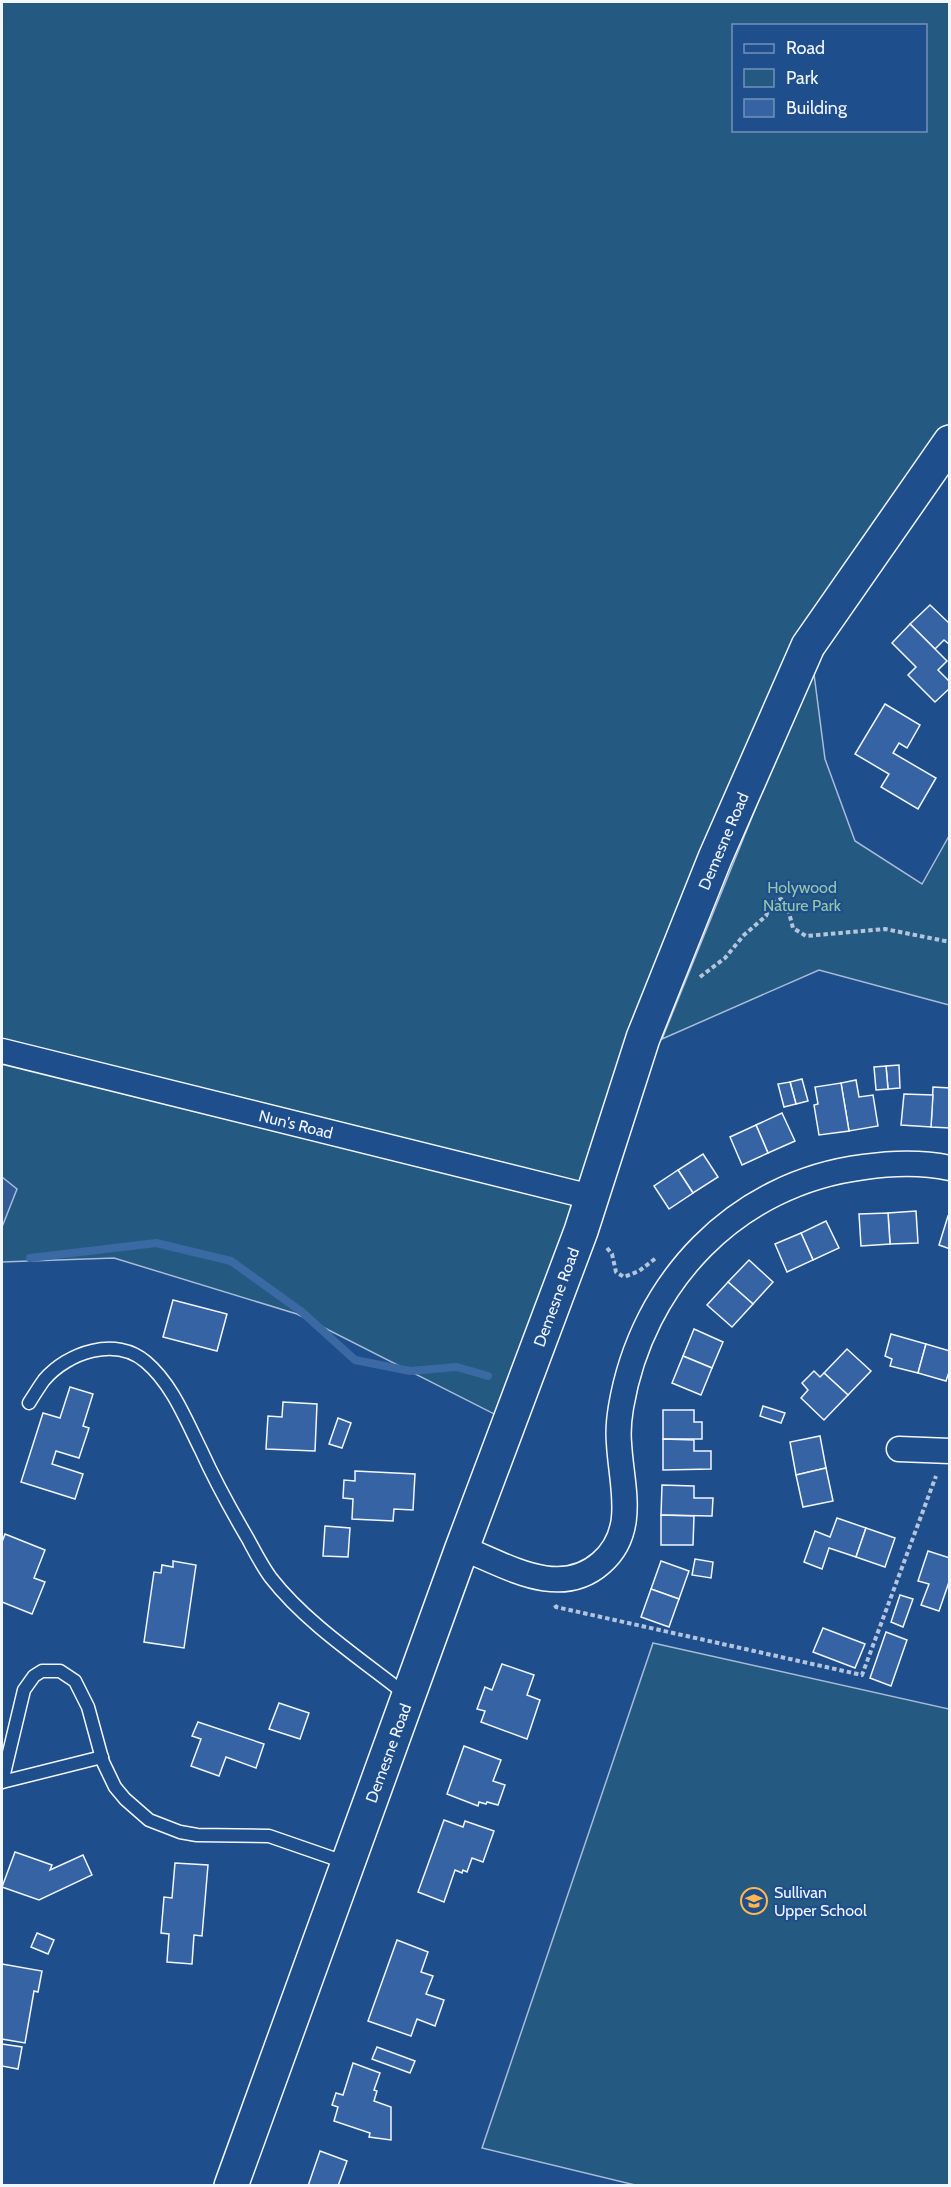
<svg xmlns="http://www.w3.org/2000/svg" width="951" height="2187" viewBox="0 0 951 2187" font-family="Cabin,sans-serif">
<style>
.green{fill:#245a82;stroke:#a8bbd7;stroke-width:1.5;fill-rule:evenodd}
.parking{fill:#305b95;stroke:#a8bbd7;stroke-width:1.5}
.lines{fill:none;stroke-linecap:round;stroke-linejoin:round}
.stream{stroke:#3b69a3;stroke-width:8}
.building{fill:#3563a3;stroke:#f2f6ff;stroke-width:1.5}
.lane-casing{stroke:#f2f6ff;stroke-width:15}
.street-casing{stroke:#f2f6ff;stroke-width:27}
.secondary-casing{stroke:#f2f6ff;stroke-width:36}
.path{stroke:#b3c4dc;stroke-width:4;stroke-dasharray:4.5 3;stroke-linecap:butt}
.lane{stroke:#1f4e8c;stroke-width:12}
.street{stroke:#1f4e8c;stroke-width:24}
.secondary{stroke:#1f4e8c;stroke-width:33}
.labels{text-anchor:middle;stroke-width:4.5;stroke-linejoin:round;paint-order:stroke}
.street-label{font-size:16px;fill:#f2f6ff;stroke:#1f4e8c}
.park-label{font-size:16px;fill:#97c8a6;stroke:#1f4e8c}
.poi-label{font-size:16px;fill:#f2f6ff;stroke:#1f4e8c;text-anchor:start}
</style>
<rect width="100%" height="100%" fill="#1f4e8c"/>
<g class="green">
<path d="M2,2H949V442L808,646L510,1422L297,1314L114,1258L2,1262ZM734,26H926V130H734Z"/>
<path d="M814,674L825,759L855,841L922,884L949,836V1005L819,970L662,1039L806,684Z"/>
<path d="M653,1643L949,1709V2185H635L482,2148Z"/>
</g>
<path class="parking" d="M2,1177L17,1189L2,1227Z"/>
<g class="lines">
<path class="stream" d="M30,1258L156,1243L231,1261L302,1312L355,1360L410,1371L457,1367L488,1376"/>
</g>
<g class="building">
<path d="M930,605L950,624V645L944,640L935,649L910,624Z"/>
<path d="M910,624L947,661L938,670L950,682V688L935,702L908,675L916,667L892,643Z"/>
<path d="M885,704L920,725L907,748L899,743L893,753L936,778L918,809L881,787L889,774L855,754Z"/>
<path d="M899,1065L900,1088L888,1089L886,1066Z"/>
<path d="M886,1066L888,1089L876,1090L874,1067Z"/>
<path d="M802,1079L808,1101L796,1104L790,1082Z"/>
<path d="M856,1080L859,1097L873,1095L878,1126L849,1131L841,1083Z"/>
<path d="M790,1082L796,1104L784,1107L778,1084Z"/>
<path d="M841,1083L849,1131L819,1135L814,1105L818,1104L815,1087Z"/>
<path d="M933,1087L950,1088V1128L931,1127Z"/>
<path d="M904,1094L933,1095L931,1127L901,1125Z"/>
<path d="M782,1113L795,1141L768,1153L756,1125Z"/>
<path d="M756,1125L768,1153L742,1165L730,1137Z"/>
<path d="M703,1154L718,1177L693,1193L678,1170Z"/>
<path d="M678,1170L693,1193L669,1209L654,1186Z"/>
<path d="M916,1211L918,1243L890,1244L888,1213Z"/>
<path d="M888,1213L890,1244L861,1246L859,1214Z"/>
<path d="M948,1216L950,1217V1249L939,1245Z"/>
<path d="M826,1221L839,1248L813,1260L801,1233Z"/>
<path d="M801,1233L813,1260L787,1272L775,1244Z"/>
<path d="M749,1260L773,1282L753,1304L728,1282Z"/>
<path d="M728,1282L753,1304L732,1327L707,1305Z"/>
<path d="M173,1300L227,1314L217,1351L163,1337Z"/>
<path d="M694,1329L723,1342L712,1368L683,1356Z"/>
<path d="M891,1334L926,1344L918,1373L890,1366L892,1359L885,1356Z"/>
<path d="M926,1344L950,1351V1369L946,1381L918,1373Z"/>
<path d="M847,1349L871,1371L848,1395L824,1373Z"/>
<path d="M683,1356L712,1368L701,1395L672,1383Z"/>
<path d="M814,1371L820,1377L824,1373L848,1395L824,1420L801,1398L808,1390L802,1383Z"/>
<path d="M70,1387L93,1394L83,1426L89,1428L79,1458L56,1451L52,1464L83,1474L75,1499L21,1482L43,1413L60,1418Z"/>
<path d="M283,1402L317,1404L315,1451L266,1449L268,1416L282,1417Z"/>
<path d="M763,1406L785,1413L781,1423L760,1416Z"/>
<path d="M663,1410H694V1422H702V1439H663Z"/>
<path d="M338,1418L351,1423L342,1448L329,1444Z"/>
<path d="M820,1436L826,1468L796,1475L790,1442Z"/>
<path d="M663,1439L694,1440V1451H711V1469L663,1470Z"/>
<path d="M826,1468L833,1501L803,1507L796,1475Z"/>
<path d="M355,1471L415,1474L413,1510L394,1509L393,1521L352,1519L353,1499L343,1498L344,1480L355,1481Z"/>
<path d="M662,1485L694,1486V1498H713L712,1516L661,1515Z"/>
<path d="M661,1515L694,1516L693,1545H661Z"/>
<path d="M837,1518L866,1528L856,1557L829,1548L822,1569L804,1562L815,1531L830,1537Z"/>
<path d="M325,1526L350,1528L348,1557L323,1556Z"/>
<path d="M866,1528L895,1538L885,1567L856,1557Z"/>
<path d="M5,1534L45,1550L34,1578L45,1582L32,1614L2,1602V1542Z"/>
<path d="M928,1551L950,1558V1579L939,1611L921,1605L929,1584L918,1581Z"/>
<path d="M695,1559L713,1562L711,1578L692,1575Z"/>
<path d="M173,1561L196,1565L184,1648L144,1642L154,1572L161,1573L162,1565L173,1567Z"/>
<path d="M661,1561L689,1571L679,1599L651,1589Z"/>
<path d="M651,1589L679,1599L669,1627L641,1617Z"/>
<path d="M900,1595L913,1599L903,1627L891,1622Z"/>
<path d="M823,1628L865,1644L855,1668L813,1652Z"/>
<path d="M886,1632L907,1640L891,1686L870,1678Z"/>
<path d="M502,1664L534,1675L527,1695L540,1700L527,1739L481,1722L485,1711L477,1709L485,1687L492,1690Z"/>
<path d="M279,1703L309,1713L300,1739L269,1729Z"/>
<path d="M198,1722L264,1744L256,1768L226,1757L219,1776L191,1766L201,1739L192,1736Z"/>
<path d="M464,1746L501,1760L493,1781L505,1785L498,1805L487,1802L486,1804L479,1802L478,1806L447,1794Z"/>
<path d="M444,1820L463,1827L465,1821L494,1831L483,1862L472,1858L467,1872L463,1870L462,1873L455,1870L444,1902L418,1892Z"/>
<path d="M15,1852L52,1865L50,1870L83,1855L92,1875L39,1900L2,1887Z"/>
<path d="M175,1863L208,1865L202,1936L194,1935L192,1964L167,1962L169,1934L161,1933L164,1897L172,1898Z"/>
<path d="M37,1933L54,1940L48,1954L31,1947Z"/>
<path d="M397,1940L428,1952L421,1972L433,1976L426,1994L444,2000L435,2026L417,2019L411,2036L368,2021Z"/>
<path d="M2,1964L42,1971L38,1992L34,1991L25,2043L2,2039Z"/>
<path d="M2,2044L22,2047L18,2069L2,2066Z"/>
<path d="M377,2047L415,2061L410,2073L372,2059Z"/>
<path d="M353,2063L380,2073L374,2090L377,2091L374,2101L391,2107V2140L369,2137L370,2133L334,2121L338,2107L332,2105L336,2093L343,2095Z"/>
<path d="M320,2151L347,2161L338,2186H308Z"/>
</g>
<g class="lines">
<defs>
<g id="lane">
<path d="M29,1403C34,1395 39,1387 44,1380C68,1352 116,1336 146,1362C172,1384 186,1420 201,1450C215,1481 231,1510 248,1539C255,1552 262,1566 271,1578C306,1623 361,1659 405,1694"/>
<path d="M2,1782L24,1690L34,1676L42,1671H60L75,1681L88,1707L103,1762L115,1787L125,1799L149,1820L180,1832L197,1835L269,1836L347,1863"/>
<path d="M2,1782L102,1757"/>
</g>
<g id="street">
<path d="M2,1051L591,1197"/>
<path d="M899,1449L950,1451"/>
<path d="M462,1548C506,1565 559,1600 601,1563C638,1531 621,1485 619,1443C618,1432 619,1419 621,1407C642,1282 736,1183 864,1167C892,1163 922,1162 950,1168"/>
</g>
<path id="secondary" d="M231,2186L462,1548L581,1231L643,1038L715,858L808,646L950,442"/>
</defs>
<use href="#lane" class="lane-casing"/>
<use href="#street" class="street-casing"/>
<use href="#secondary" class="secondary-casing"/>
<g class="path">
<path d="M700,977L725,958L744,935L766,916L771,903L781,899L787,905L793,928L806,936L885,929L950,942"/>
<path d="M607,1248L612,1254L616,1272L624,1277L639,1271L656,1258"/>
<path d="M555,1605L556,1607L862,1675L936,1476"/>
</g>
<use href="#lane" class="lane"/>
<use href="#street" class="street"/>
<use href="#secondary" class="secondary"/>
</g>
<defs>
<symbol id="school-ring" viewBox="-11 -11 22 22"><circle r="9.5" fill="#1f4e8c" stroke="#ffb74d" stroke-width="1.5"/><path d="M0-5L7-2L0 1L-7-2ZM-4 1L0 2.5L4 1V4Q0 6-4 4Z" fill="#ffb74d"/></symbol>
</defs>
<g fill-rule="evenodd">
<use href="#school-ring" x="739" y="1886" width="30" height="30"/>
</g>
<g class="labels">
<g class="street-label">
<text transform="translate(723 841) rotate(-67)" y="6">Demesne Road</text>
<text transform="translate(296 1124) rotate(14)" y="6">Nun's Road</text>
<text transform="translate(556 1297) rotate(-70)" y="6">Demesne Road</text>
<text transform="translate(388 1753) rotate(-70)" y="6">Demesne Road</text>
</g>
<g class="park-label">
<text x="802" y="893">Holywood<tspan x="802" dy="18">Nature Park</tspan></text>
</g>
<g class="poi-label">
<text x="774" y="1898">Sullivan<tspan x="774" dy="18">Upper School</tspan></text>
</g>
</g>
<rect width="951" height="2187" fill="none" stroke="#f2f6ff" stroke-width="6"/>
<rect x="732" y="24" width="195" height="108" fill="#1f4e8c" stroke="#7391ba" stroke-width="1.5"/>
<rect x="744" y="44" width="30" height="9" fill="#1f4e8c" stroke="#7391ba" stroke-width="1.5"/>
<text x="786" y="54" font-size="18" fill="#f2f6ff">Road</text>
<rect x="744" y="69" width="30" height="18" fill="#245a82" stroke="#7391ba" stroke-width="1.5"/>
<text x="786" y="84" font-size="18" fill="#f2f6ff">Park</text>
<rect x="744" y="99" width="30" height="18" fill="#3563a3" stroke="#7391ba" stroke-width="1.5"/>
<text x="786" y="114" font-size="18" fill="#f2f6ff">Building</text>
</svg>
